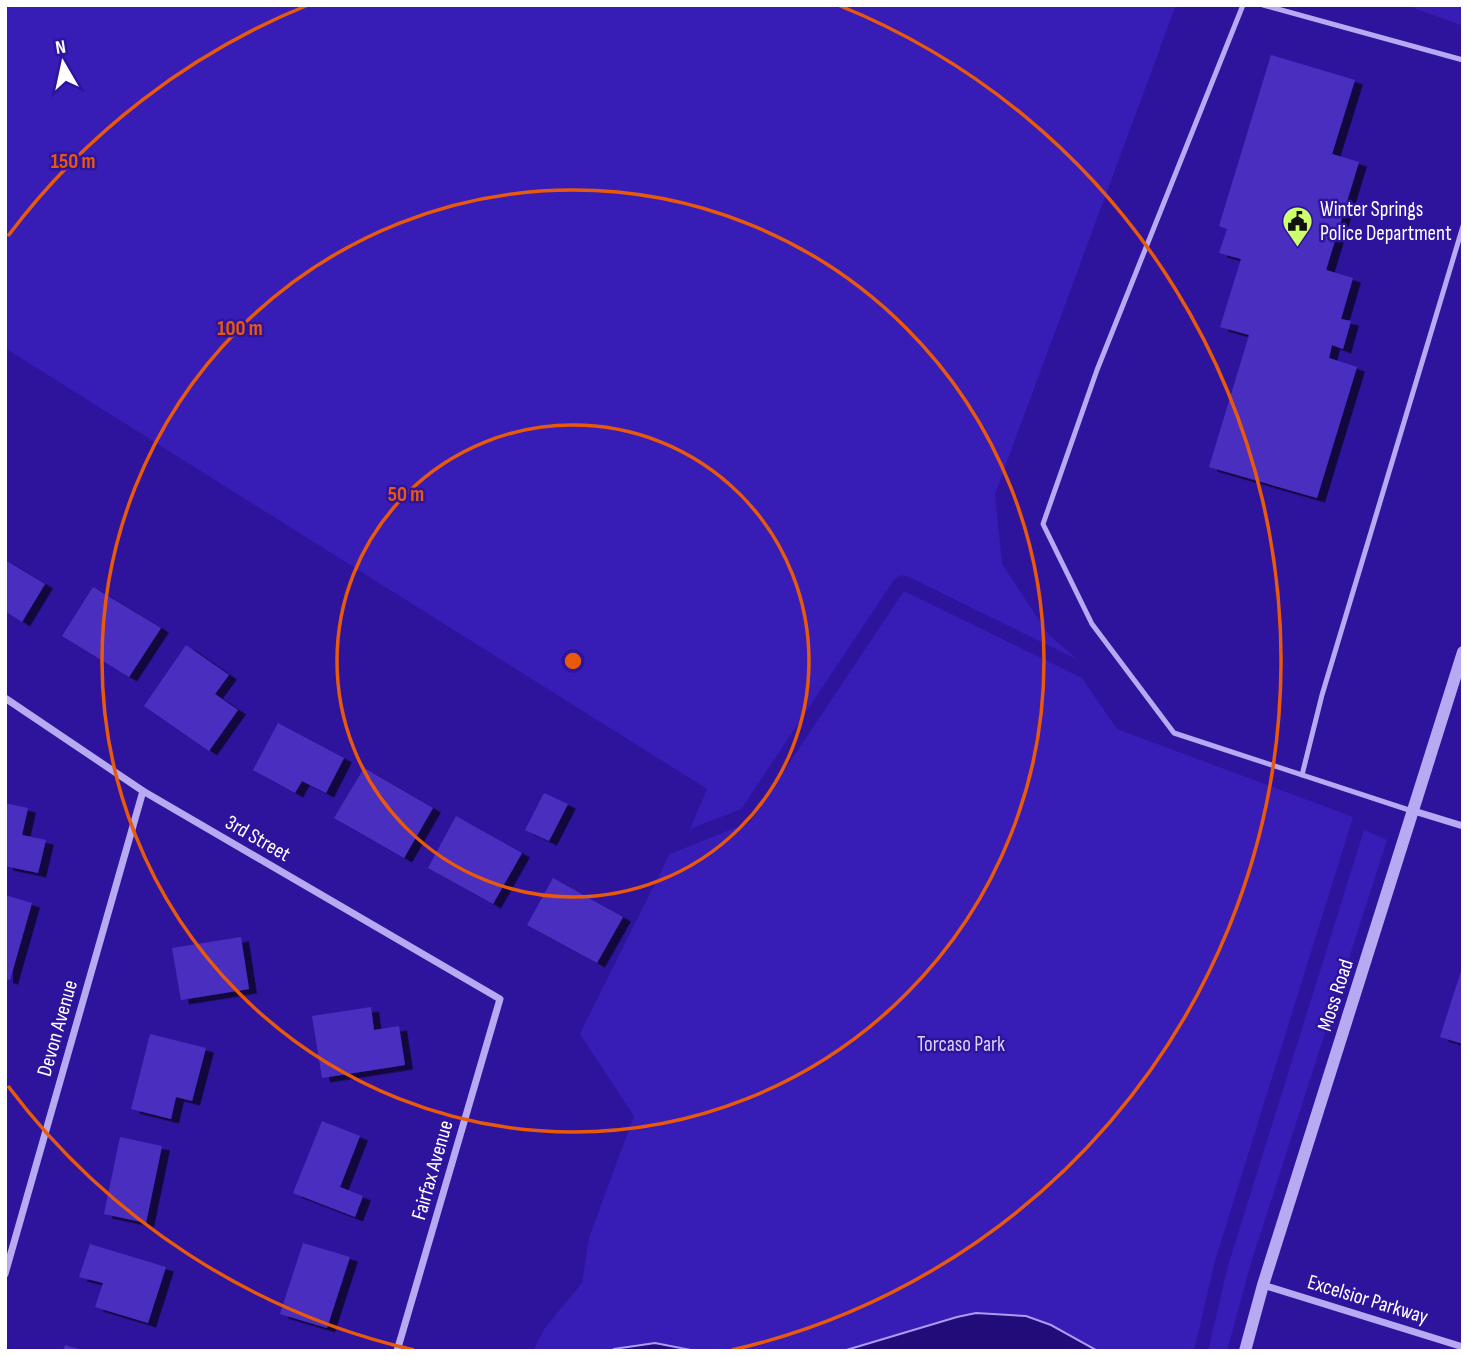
<svg xmlns="http://www.w3.org/2000/svg" width="1468" height="1356" viewBox="0 0 1468 1356" font-family="'Sofia Sans Condensed',sans-serif">
<style>
.green{fill:#381cb6}
.water{fill:#220c79;stroke:#ab9cf6;stroke-width:2}
.building{fill:#4a2fbf;filter:url(#shadow)}
.lines{fill:none;stroke-linecap:round;stroke-linejoin:round}
.service{stroke:#b7aaf3;stroke-width:5}
.minor{stroke:#b7aaf3;stroke-width:7}
.tertiary{stroke:#b7aaf3;stroke-width:12}
.ring{fill:none;stroke:#e8590c;stroke-width:3.5}
.labels{text-anchor:middle;stroke-width:5;stroke-linejoin:round;paint-order:stroke}
.poi-label{font-size:21px;fill:#fff;stroke:#2e149c;text-anchor:start}
.street-label{font-size:21px;fill:#fff;stroke:#2e149c}
.park-label{font-size:21px;fill:#dad2fd;stroke:#2e149c}
.centre{fill:#e8590c;stroke:#2e149c;stroke-width:3.5}
.ring-label{font-size:21px;text-anchor:middle;font-weight:bold;fill:#e8590c;stroke:#2e149c;stroke-width:5;stroke-linejoin:round;paint-order:stroke}
</style>
<defs>
<filter id="shadow"><feDropShadow dx="8" dy="4.5" stdDeviation="0" flood-color="#0009"/></filter>
</defs>
<rect width="100%" height="100%" fill="#2e149c"/>
<g class="green">
<path d="M5,5H1176L995,494L1002,564L1049,635L1078,660L909,577L900,575L893,581L741,809L690,829L707,789L5,348Z"/>
<path d="M1406,5H1463V26Z"/>
<path d="M904,591L1082,678L1117,729L1353,817L1215,1261L1194,1351H533L545,1328L582,1283L589,1238L634,1116L580,1034L670,854L750,822Z"/>
<path d="M1364,830L1387,840L1251,1263L1227,1351H1208L1228,1266Z"/>
</g>
<g class="water">
<path d="M976,1313L1026,1316L1051,1325L1098,1351H843L957,1317Z"/>
<path d="M655,1343L696,1351H611L614,1349Z"/>
</g>
<g class="building">
<path d="M1271,55L1355,80L1332,154L1359,162L1326,270L1353,278L1341,319L1351,321L1343,349L1332,345L1329,358L1357,367L1317,498L1209,467L1249,335L1220,327L1241,259L1219,253L1227,229L1219,226Z"/>
<path d="M5,560L45,584L22,622L5,611Z"/>
<path d="M93,587L161,628L129,677L62,636Z"/>
<path d="M186,645L229,675L215,694L238,710L209,751L144,706Z"/>
<path d="M278,723L344,758L326,793L302,781L295,793L253,770Z"/>
<path d="M364,768L433,808L404,858L334,818Z"/>
<path d="M544,793L568,804L549,841L525,830Z"/>
<path d="M5,803L28,808L22,835L46,840L38,873L5,866Z"/>
<path d="M456,816L522,853L493,904L428,868Z"/>
<path d="M553,878L623,917L597,963L527,925Z"/>
<path d="M5,895L32,903L10,980L5,979Z"/>
<path d="M241,937L249,989L181,1000L172,948Z"/>
<path d="M1462,968H1463V1044L1440,1037Z"/>
<path d="M371,1007L374,1030L399,1026L405,1065L322,1078L312,1016Z"/>
<path d="M150,1034L206,1048L192,1101L176,1097L171,1119L131,1109Z"/>
<path d="M322,1121L360,1136L340,1187L363,1196L355,1217L293,1193Z"/>
<path d="M120,1137L162,1146L146,1223L104,1214Z"/>
<path d="M303,1243L350,1257L327,1328L280,1314Z"/>
<path d="M90,1244L166,1267L148,1323L95,1307L103,1283L79,1277Z"/>
<path d="M65,1345L82,1350L81,1351H63Z"/>
</g>
<g class="lines">
<g class="service">
<path d="M1243,5L1097,370L1043,524L1092,624L1174,733L1412,811"/>
<path d="M1263,5L1463,60"/>
<path d="M1302,775L1322,695L1463,226"/>
</g>
<g class="minor">
<path d="M5,698L143,791L500,999L397,1351"/>
<path d="M1414,811L1463,826"/>
<path d="M5,1274L143,791"/>
<path d="M1263,1285L1463,1347"/>
</g>
<path class="tertiary" d="M1245,1351L1263,1285L1463,652"/>
</g>
<g class="ring">
<circle cx="573" cy="661" r="236"/>
<circle cx="573" cy="661" r="471"/>
<path d="M414 1350A707 707 0 0 1 8 1086M8 236A707 707 0 0 1 308 5M838 5A707 707 0 0 1 732 1350"/>
</g>
<defs>
<symbol id="civic-pin" viewBox="-11 -11 22 30"><path d="M0 17L-7.5 6A9.5 9.5 0 1 1 7.5 6Z" fill="#cdff6c" stroke="#2e149c"/><path d="M-.6-6.5H3V-4.5H.6V-3L4-1V1h2V6H-6V1h2V-1L-.6-3ZM-1.2 2.5V6h2.4V2.5Z" fill="#111"/></symbol>
</defs>
<g fill-rule="evenodd">
<use href="#civic-pin" x="1280" y="204" width="35" height="47"/>
</g>
<g class="labels">
<g class="poi-label">
<text x="1320" y="216">Winter Springs<tspan x="1320" dy="24">Police Department</tspan></text>
</g>
<g class="street-label">
<text transform="translate(258 838) rotate(30)" y="7">3rd Street</text>
<text transform="translate(1335 995) rotate(-72)" y="7">Moss Road</text>
<text transform="translate(57 1028) rotate(-74)" y="7">Devon Avenue</text>
<text transform="translate(432 1170) rotate(-74)" y="7">Fairfax Avenue</text>
<text transform="translate(1368 1299) rotate(17)" y="7">Excelsior Parkway</text>
</g>
<g class="park-label">
<text x="961" y="1051">Torcaso Park</text>
</g>
</g>
<circle cx="573" cy="661" r="10" class="centre"/>
<g class="ring-label">
<text x="73" y="168">150 m</text>
<text x="240" y="335">100 m</text>
<text x="406" y="501">50 m</text>
</g>
<rect width="1468" height="1356" fill="none" stroke="#ffffff" stroke-width="14"/>
<g transform="translate(63 63) rotate(351)" stroke="#2e149c" stroke-width="5" paint-order="stroke">
<path d="M0-5L12 26L0 18L-12 26Z" fill="#ffffff"/>
<text y="-10" font-size="19" font-weight="bold" text-anchor="middle" fill="#ffffff">N</text>
</g>
</svg>
